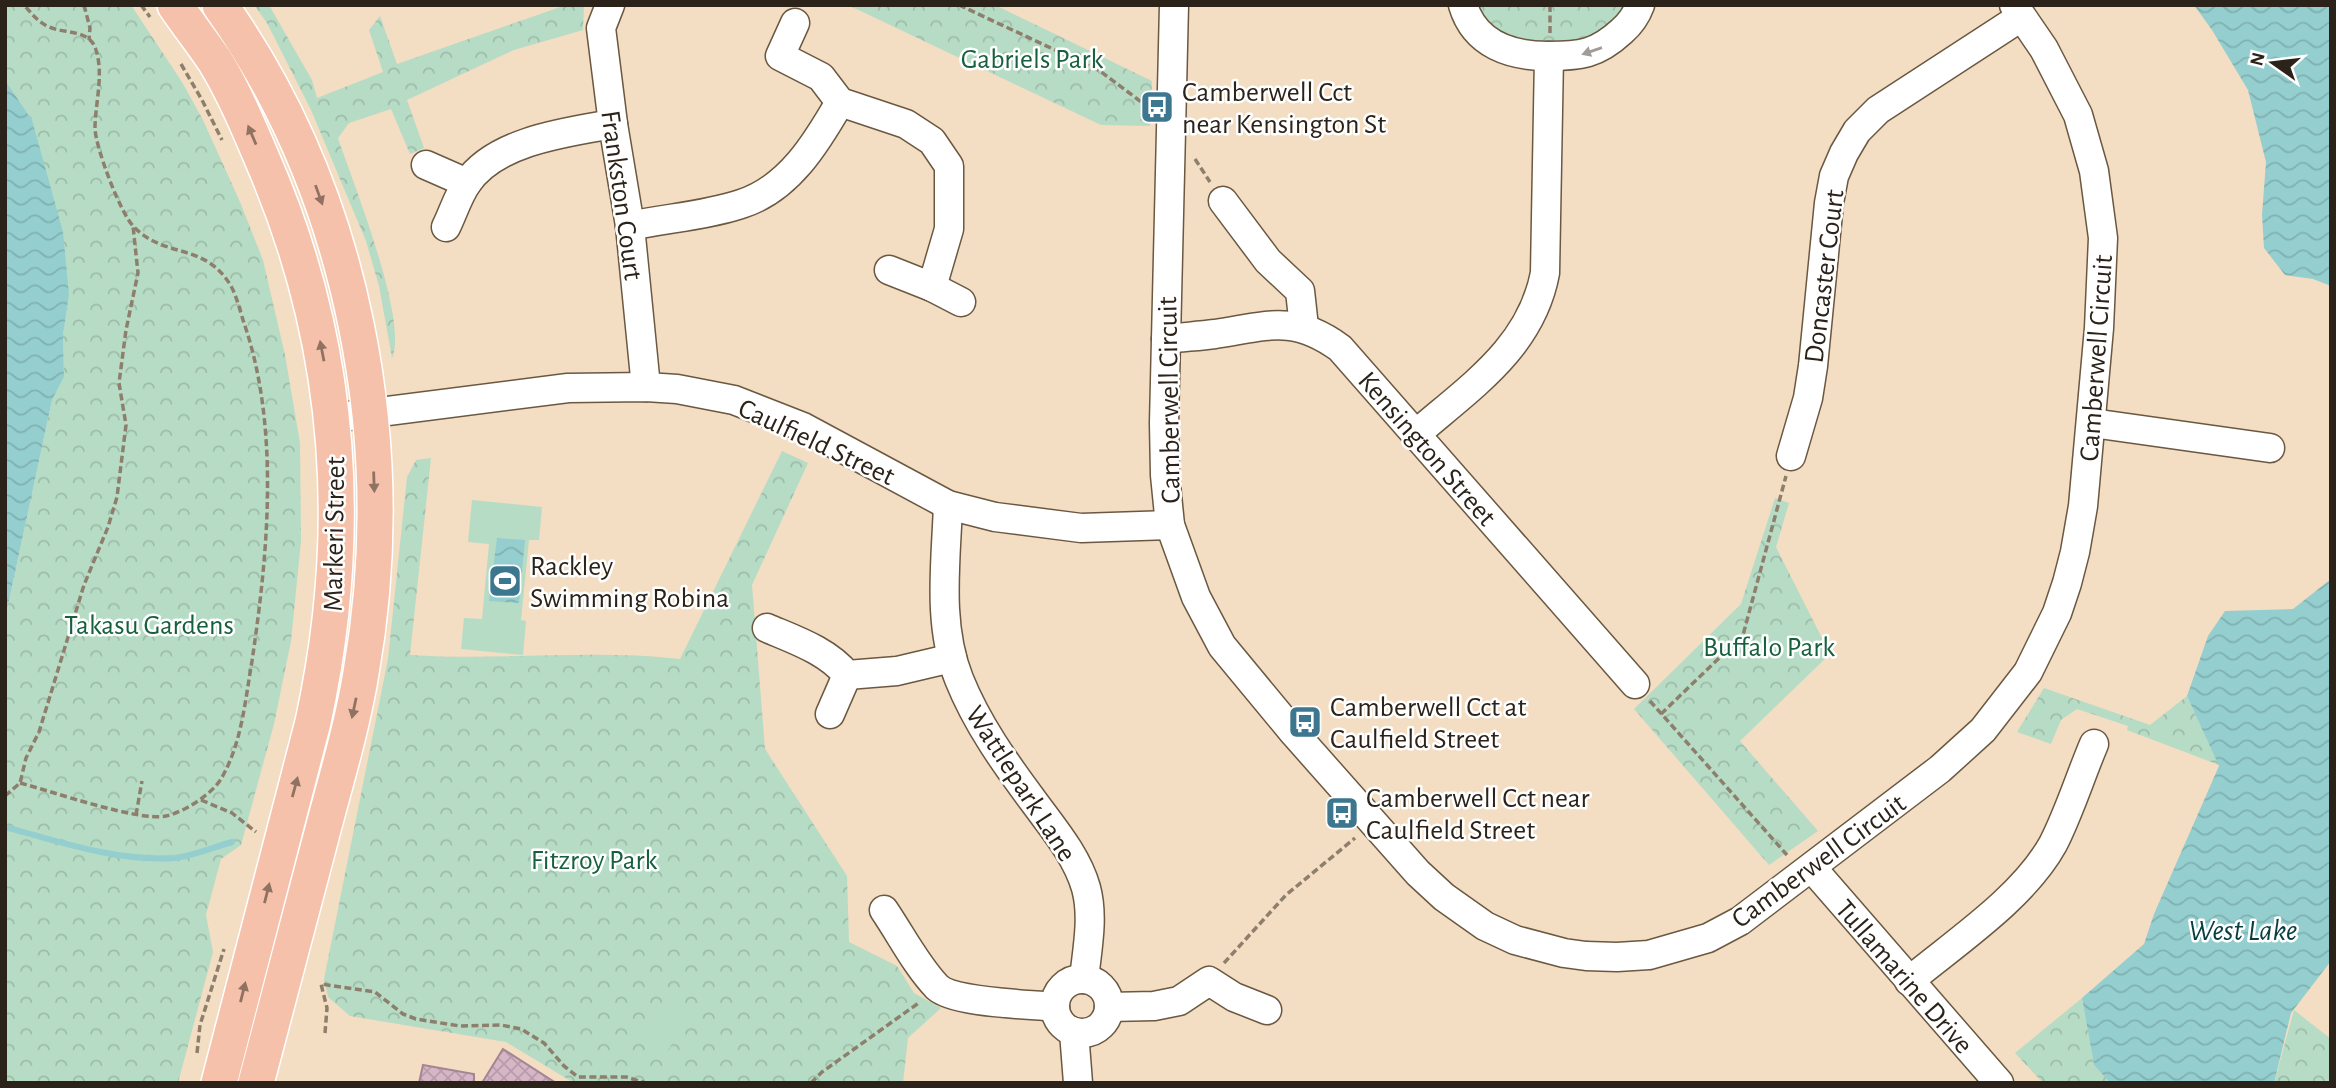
<svg xmlns="http://www.w3.org/2000/svg" width="2336" height="1088" viewBox="0 0 2336 1088" font-family="'Alegreya Sans',sans-serif">
<style>
.forest{fill:url(#forest-crowns)}
.pitch{fill:#b6dcc5}
.water{fill:url(#water-waves)}
.lines{fill:none;stroke-linecap:round;stroke-linejoin:round}
.stream{stroke:#94cecf;stroke-width:6}
.building{fill:url(#building-cross-hatch);stroke:#a38594;stroke-width:2}
.minor-casing{stroke:#6a5841;stroke-width:31}
.major-casing{stroke:#fff;stroke-width:38}
.path{stroke:#8e7f6d;stroke-width:3.5;stroke-dasharray:7 3.5;stroke-linecap:butt}
.minor{stroke:#fff;stroke-width:28}
.major{stroke:#f6c1aa;stroke-width:35}
.oneway{fill:#a09c98}
.oneway2{fill:#907262}
.labels{text-anchor:middle;stroke-width:5;stroke-linejoin:round;paint-order:stroke}
.park-label{font-size:28px;fill:#17603e;stroke:#fff}
.poi-label{font-size:28px;fill:#2b2319;stroke:#fff;text-anchor:start}
.street-label{font-size:28px;fill:#2b2319;stroke:#fff}
.water-label{font-size:30px;font-style:italic;fill:#073f41;stroke:#fff}
</style>
<defs>
<pattern id="forest-crowns" width="20" height="18" patternUnits="userSpaceOnUse" patternTransform="scale(1.75)"><rect width="20" height="18" fill="#b6dcc5"/><path d="M2 6a3 3 0 1 1 6 0M12 15a3 3 0 1 1 6 0" fill="none" stroke="#9dbca9"/></pattern>
<pattern id="water-waves" width="16" height="10" patternUnits="userSpaceOnUse" patternTransform="scale(1.75)"><rect width="16" height="10" fill="#94cecf"/><path d="M0 5q4-4 8 0t8 0" fill="none" stroke="#80b1b1"/></pattern>
<pattern id="building-cross-hatch" width="8" height="8" patternUnits="userSpaceOnUse" patternTransform="scale(1.75)"><rect width="8" height="8" fill="#d6b6c6"/><path d="M0 0l8 8M0 8l8-8" fill="none" stroke="#b89caa"/></pattern>
</defs>
<rect width="100%" height="100%" fill="#f3ddc3"/>
<g class="forest">
<path d="M5,5H131L182,82L203,120L240,202L263,260L285,355L300,443L301,541L291,641L274,724L241,845L221,859L206,915L213,952L178,1083H5V619L52,400L64,377L63,335L69,295L32,120L5,80Z"/>
<path d="M254,5H269L312,80L317,98L383,72L369,30L380,16L397,64L566,5H584L583,30L514,50L407,100L424,148L410,154L391,109L349,123L338,138C352,180 409,321 392,358L379,286L366,241L311,110L267,23Z"/>
<path d="M848,5H995L1152,81L1150,126L1101,125Z"/>
<path d="M1476,5H1626L1612,24L1595,36L1563,50L1502,36Z"/>
<path d="M782,451L808,463L752,585L765,749L847,876L849,942L897,966L914,993L941,1008L908,1038L903,1083H574L506,1042L350,1016L328,997L324,979L388,659L407,477L416,460L431,458L410,655C500,661 591,649 680,659Z"/>
<path d="M1775,498L1789,503L1776,547L1830,654L1740,741L1818,831L1769,865L1634,709L1741,604Z"/>
<path d="M2044,688L2150,725L2187,696L2219,765L2127,730L2128,726L2077,709L2061,720L2051,744L2017,732Z"/>
<path d="M2082,998L2094,1065L2110,1083H2043L2015,1053Z"/>
<path d="M2294,1010L2331,1039V1083H2274Z"/>
</g>
<g class="pitch">
<path d="M472,500L542,507L539,540H529L521,620L526,621L523,655L461,649L464,618L482,619L489,544L468,542Z"/>
<path d="M664,999L689,1016L666,1054L640,1038Z"/>
</g>
<g class="water">
<path d="M2194,5H2331V286L2313,279L2285,275L2264,248L2262,215L2266,162L2248,90L2212,30Z"/>
<path d="M5,80L32,120L63,232L69,295L63,335L64,377L52,400L5,619Z"/>
<path d="M497,538L525,540L519,603L489,601Z"/>
<path d="M2331,579V961L2291,1013L2274,1083H2110L2094,1065L2082,998L2144,944L2154,914L2219,766L2187,696L2208,636L2225,611L2293,609Z"/>
</g>
<g class="lines">
<path class="stream" d="M5,827C60,842 118,862 175,858C193,856 214,847 232,842"/>
</g>
<g class="building">
<path d="M503,1049L556,1083H482Z"/>
<path d="M423,1065L474,1074V1083H419Z"/>
</g>
<g class="lines">
<defs>
<g id="minor">
<path d="M610,5L601,28L613,124L630,226L646,387"/>
<path d="M1174,5L1164,423L1165,475L1170,525L1196,597L1222,646L1294,733L1418,873L1444,897L1485,926L1515,940L1564,953L1586,956L1617,957L1649,955L1708,938L1740,921L1940,769L1983,730L2028,672L2057,613L2067,583L2075,552L2083,506L2099,328L2103,238L2094,171L2078,115L2044,49L2014,5"/>
<path d="M1463,5C1475,45 1511,56 1548,56C1581,56 1597,54 1622,31C1630,24 1636,16 1640,5"/>
<path d="M795,23L780,56L821,77L840,102L906,124L932,141L949,166V229L932,287"/>
<path d="M426,165L467,183"/>
<path d="M1223,201L1268,261L1300,291L1304,327"/>
<path d="M630,226C667,218 705,216 741,204C789,189 817,142 840,102"/>
<path d="M446,227C453,213 458,196 467,183C495,141 567,132 613,124"/>
<path d="M889,270L932,287L961,302"/>
<path d="M1166,339C1183,337 1199,336 1215,334C1268,326 1293,314 1340,348L1635,684"/>
<path d="M333,418L568,388L646,387L677,389L734,400L803,427L948,505L995,517L1081,528L1170,525"/>
<path d="M2092,423L2270,448"/>
<path d="M1416,434C1470,387 1531,348 1545,273L1549,56"/>
<path d="M1791,456L1808,398L1813,366L1829,203L1834,176L1844,153L1857,131L1878,110L2021,17"/>
<path d="M948,505C946,562 937,624 959,679C977,724 1005,763 1034,802C1053,828 1077,856 1086,888C1094,917 1087,950 1084,979"/>
<path d="M767,628C795,640 828,651 847,675L897,671L952,658"/>
<path d="M830,714L847,675"/>
<path d="M1812,868L1999,1083"/>
<path d="M884,910C901,935 916,965 937,987C954,1003 1029,1004 1055,1007"/>
<circle cx="1082" cy="1006" r="27"/>
<path d="M1909,981C1956,942 2023,898 2053,844C2069,813 2080,777 2094,744"/>
<path d="M1109,1007L1154,1006L1179,1001L1209,981L1234,997L1267,1010"/>
<path d="M1074,1032L1078,1083"/>
</g>
<g id="major">
<path d="M175,5C188,24 202,42 215,61C234,92 249,128 263,161C342,343 355,529 313,722L219,1083"/>
<path d="M220,5C355,195 401,445 361,673C352,728 335,783 321,837C299,919 278,1001 256,1083"/>
</g>
</defs>
<use href="#minor" class="minor-casing"/>
<use href="#major" class="major-casing"/>
<g class="path">
<path d="M84,5L90,28L89,40"/>
<path d="M141,5L150,17"/>
<path d="M875,5H905"/>
<path d="M959,5L1100,71L1148,107"/>
<path d="M1550,33V5"/>
<path d="M181,64L202,100L222,140"/>
<path d="M1195,159L1210,182"/>
<path d="M1650,701L1787,855"/>
<path d="M1661,714L1743,635L1786,476"/>
<path d="M20,783C51,791 139,822 166,816C184,812 211,795 221,779C242,743 245,701 252,661C268,553 280,428 244,323C240,311 237,297 231,286C205,242 165,259 134,227C120,213 96,148 95,129C95,104 104,75 96,50C90,29 65,34 49,27C38,22 32,14 24,5"/>
<path d="M5,796L20,783L26,758L39,732L84,585L108,527L117,497L126,425L119,383L126,330L138,273L133,226"/>
<path d="M201,800L232,813L256,832"/>
<path d="M136,815L142,781"/>
<path d="M1224,963L1286,895L1355,838"/>
<path d="M325,1033L327,1008L321,984L375,992L403,1014L416,1019L460,1026L501,1025L521,1029L544,1043L564,1066L578,1077H626L646,1083"/>
<path d="M197,1053L200,1025L224,949"/>
<path d="M811,1083L822,1072L920,1002"/>
</g>
<use href="#minor" class="minor"/>
<use href="#major" class="major"/>
</g>
<defs><path id="oneway-solid" d="M-6-.8H1V-3.2L6.5 0L1 3.2V.8H-6Z" transform="scale(1.75)"/></defs>
<use class="oneway" href="#oneway-solid" transform="translate(1592 51) rotate(161)"/>
<g class="oneway2">
<use href="#oneway-solid" transform="translate(252 135) rotate(-113)"/>
<use href="#oneway-solid" transform="translate(319 195) rotate(70)"/>
<use href="#oneway-solid" transform="translate(322 351) rotate(-101)"/>
<use href="#oneway-solid" transform="translate(374 482) rotate(88)"/>
<use href="#oneway-solid" transform="translate(354 708) rotate(102)"/>
<use href="#oneway-solid" transform="translate(295 787) rotate(-75)"/>
<use href="#oneway-solid" transform="translate(267 893) rotate(-76)"/>
<use href="#oneway-solid" transform="translate(243 992) rotate(-76)"/>
</g>
<defs>
<symbol id="bus-square" viewBox="-11 -11 22 22"><rect x="-9" y="-9" width="18" height="18" rx="4" fill="#3d768f" stroke="#fff"/><path d="M-5-6H5V4H4V6H2V4H-2V6H-4V4H-5ZM-3.5-4V0h7V-4ZM-3.5 1.2v1.5H-2V1.2ZM2 1.2v1.5H3.5V1.2Z" fill="#fff"/></symbol>
<symbol id="stadium-square" viewBox="-11 -11 22 22"><rect x="-9" y="-9" width="18" height="18" rx="4" fill="#3d768f" stroke="#fff"/><path d="M0-5a6.5 5 0 1 0 0 10a6.5 5 0 1 0 0-10ZM-3.5-1.8h7v3.6h-7Z" fill="#fff"/></symbol>
</defs>
<g fill-rule="evenodd">
<use href="#bus-square" x="1138" y="88" width="38" height="38"/>
<use href="#stadium-square" x="486" y="562" width="38" height="38"/>
<use href="#bus-square" x="1286" y="703" width="38" height="38"/>
<use href="#bus-square" x="1323" y="794" width="38" height="38"/>
</g>
<g class="labels">
<g class="park-label">
<text x="1032" y="68">Gabriels Park</text>
<text x="149" y="634">Takasu Gardens</text>
<text x="1769" y="656">Buffalo Park</text>
<text x="594" y="869">Fitzroy Park</text>
</g>
<g class="poi-label">
<text x="1182" y="101">Camberwell Cct<tspan x="1182" dy="32">near Kensington St</tspan></text>
<text x="530" y="575">Rackley<tspan x="530" dy="32">Swimming Robina</tspan></text>
<text x="1330" y="716">Camberwell Cct at<tspan x="1330" dy="32">Caulfield Street</tspan></text>
<text x="1366" y="807">Camberwell Cct near<tspan x="1366" dy="32">Caulfield Street</tspan></text>
</g>
<g class="street-label">
<text transform="translate(623 195) rotate(82)" y="10">Frankston Court</text>
<text transform="translate(1823 276) rotate(-83)" y="10">Doncaster Court</text>
<text transform="translate(2095 358) rotate(-86)" y="10">Camberwell Circuit</text>
<text transform="translate(1168 400) rotate(-91)" y="10">Camberwell Circuit</text>
<text transform="translate(817 441) rotate(25)" y="10">Caulfield Street</text>
<text transform="translate(1428 448) rotate(49)" y="10">Kensington Street</text>
<text transform="translate(333 534) rotate(-89)" y="10">Markeri Street</text>
<text transform="translate(1022 783) rotate(57)" y="10">Wattlepark Lane</text>
<text transform="translate(1818 860) rotate(-36)" y="10">Camberwell Circuit</text>
<text transform="translate(1905 976) rotate(49)" y="10">Tullamarine Drive</text>
</g>
<g class="water-label">
<text x="2243" y="940">West Lake</text>
</g>
</g>
<rect width="2336" height="1088" fill="none" stroke="#2b2319" stroke-width="14"/>
<g transform="translate(2273 63) rotate(284)" stroke="#ffffff" stroke-width="5" paint-order="stroke">
<path d="M0-5L12 26L0 18L-12 26Z" fill="#2b2319"/>
<text y="-10" font-size="19" font-weight="bold" text-anchor="middle" fill="#2b2319">N</text>
</g>
</svg>
